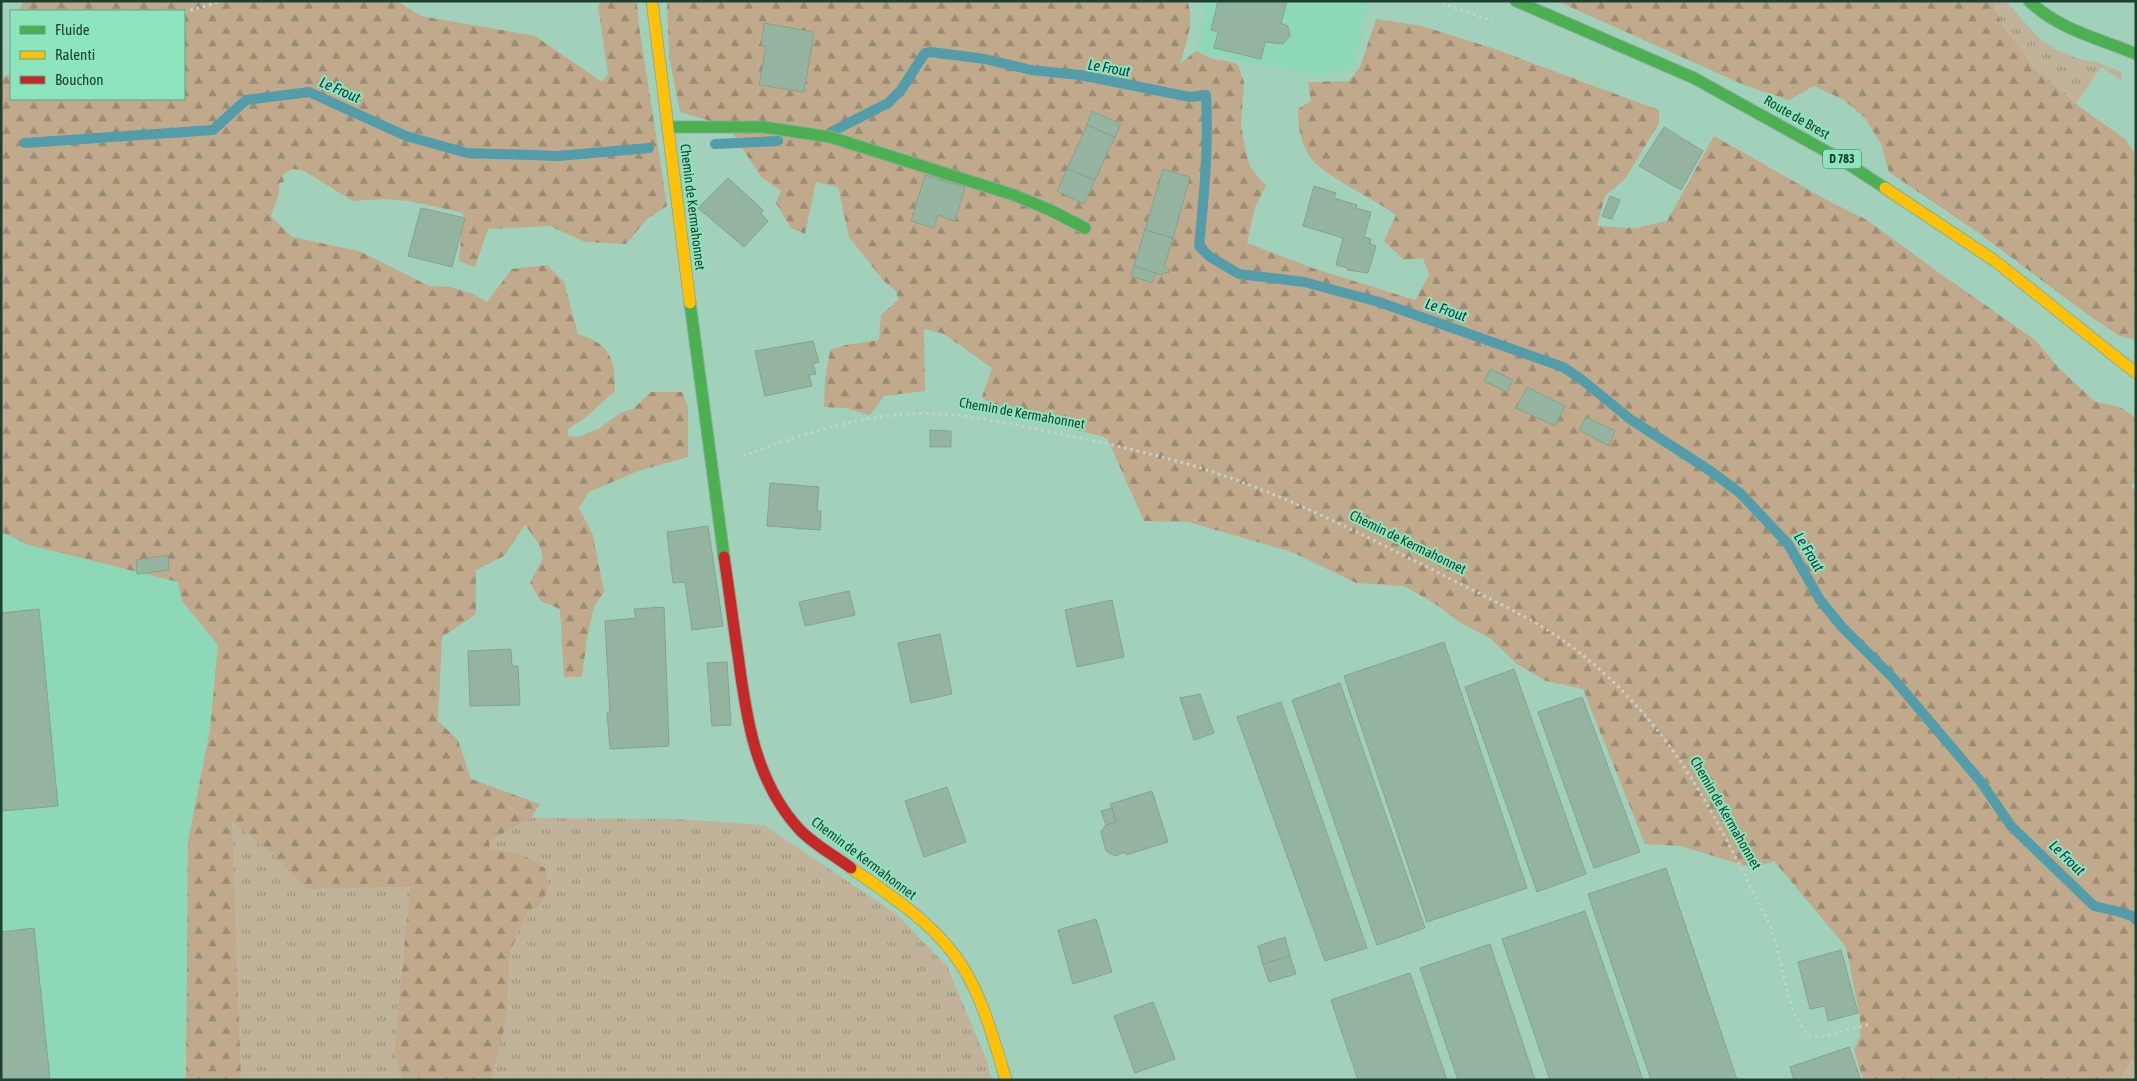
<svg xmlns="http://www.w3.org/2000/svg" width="2137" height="1081" viewBox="0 0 2137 1081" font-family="'Asap Condensed',sans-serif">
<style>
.built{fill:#8dd8b7}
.grass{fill:url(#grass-tufts)}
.forest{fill:url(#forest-firs)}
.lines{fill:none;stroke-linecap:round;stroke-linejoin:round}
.stream{stroke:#539caa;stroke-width:10}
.building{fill:#94b4a0;stroke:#83a38e}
.fast-casing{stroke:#88ad9d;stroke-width:13}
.slow-casing{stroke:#88ad9d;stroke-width:13}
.jam-casing{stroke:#88ad9d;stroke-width:13}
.path{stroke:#c4d3cc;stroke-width:3;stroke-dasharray:2.5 4;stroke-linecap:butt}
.fast{stroke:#4caf50;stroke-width:11}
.slow{stroke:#ffc107;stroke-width:11}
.jam{stroke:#c62828;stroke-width:11}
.labels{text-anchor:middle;stroke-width:4;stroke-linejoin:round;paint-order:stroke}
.shield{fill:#8de5bd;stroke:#3e725b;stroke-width:1}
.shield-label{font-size:12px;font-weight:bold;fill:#1c4131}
.street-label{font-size:14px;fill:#1c4131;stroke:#8de5bd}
.water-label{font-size:15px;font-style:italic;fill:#063a49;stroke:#8de5bd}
</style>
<defs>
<pattern id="grass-tufts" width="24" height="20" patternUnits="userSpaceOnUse" patternTransform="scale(1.25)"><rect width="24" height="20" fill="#c1b399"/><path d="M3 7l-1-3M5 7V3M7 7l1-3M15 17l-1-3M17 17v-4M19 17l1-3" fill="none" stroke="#9c937d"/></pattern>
<pattern id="forest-firs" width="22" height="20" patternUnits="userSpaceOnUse" patternTransform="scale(1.25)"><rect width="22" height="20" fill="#c1a98c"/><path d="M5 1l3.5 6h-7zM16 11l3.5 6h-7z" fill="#9c8b73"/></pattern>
</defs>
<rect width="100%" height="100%" fill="#a1d1bb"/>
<g class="built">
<path d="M1207,1H1369L1356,54L1351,66L1341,71L1314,75L1198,52Z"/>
<path d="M242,347L223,1080H1V371Z"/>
</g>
<g class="grass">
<path d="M1992,1H2006L2037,36L2055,49L2076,58L2096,62L2121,72L2122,81L2101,67L2076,104L2037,71L2003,26Z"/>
<path d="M531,818L676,819L764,825L896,914L947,966L986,1059L992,1080H491L506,1022L510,952L527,913L539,906L519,853L490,849L489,841Z"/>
<path d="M232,821L274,855L307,889L410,887L394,1053L402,1080H241Z"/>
<path d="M2136,1052V1080H2120Z"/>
</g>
<g class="forest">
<path d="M24,1H397L421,16L535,36L602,82L608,74L598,6L602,1H635L637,3L639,26L667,206L647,219L626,244L585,242L550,226L488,229L475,267L459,261L463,213L410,201L383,199L353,201L304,171L293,169L283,174L284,182L279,183V193L271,216L292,237L359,251L429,286L451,287L473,294L487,302L512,269L547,265L564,282L578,334C611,344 615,359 615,391L585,418L568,429V436L578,437L600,428L620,413L633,409L651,392H682L688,407V457L638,471L589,492L579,508L593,535L604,592L594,606L587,638L582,677H564L560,609L541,601L530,583L543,558L539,544L525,525L504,556L476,570V614L442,637L438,721L458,740L471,779L540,804L531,818L489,841L490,849L519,853L545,868L548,890L539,906L527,913L510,952L506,1022L491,1080H402L394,1053L410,887L306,889L274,855L232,821L241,1080H186L188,842L210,729L218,645L182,601L178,582L29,545L1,532V82L4,77L11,73V99H184V11H18Z"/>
<path d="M667,1H1187C1196,20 1185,45 1180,64L1196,51L1212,59L1228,61L1238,65L1244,82L1241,125L1245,148L1250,167L1266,186L1255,207L1247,243L1315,269L1415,300L1429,275L1423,258L1404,260L1384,241L1396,215C1376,200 1321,174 1310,157C1300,142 1298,125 1298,109L1311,101L1308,82L1349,81L1360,67L1376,19L1422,26L1492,48L1659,110V123L1625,179L1605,196L1597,226L1636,228L1667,221L1714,136L1823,198L1867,220L1945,277L2034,339L2060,369L2094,401L2122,408L2136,418V480L2131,486L2136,490V1052L2120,1080H1863L1854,1049L1860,1037V1018L1846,947L1774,861L1752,868L1681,846L1645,844L1583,689L1546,681L1518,665L1490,638L1459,622L1437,605L1404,586L1356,583L1292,552L1188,522L1144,521L1107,438L995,408L982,397L992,368L944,334L924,329L925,391L884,396L870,415L845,408L824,407L825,380L830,350L846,345L879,340L881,315L898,300L896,291L884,281L849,237L838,187L816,182L805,234L791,228L776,203L781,191L761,177L728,126L680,112L669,56Z"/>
<path d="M1557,1H1992L2003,26L2037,71L2076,104L2125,139L2136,155V340L2120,336L2091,317L1980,234L1889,172L1881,144L1865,118L1844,100L1814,86L1789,100L1744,85Z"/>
</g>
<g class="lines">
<g class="stream">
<path d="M831,132L888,103L901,90L925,53L931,52L985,59L1031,70L1080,75L1190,97L1206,95C1209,146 1204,196 1199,246L1210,257L1239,274L1304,282L1379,302L1563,367L1581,379L1630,419L1709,470L1740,493L1788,544L1820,600L1842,627L1893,678L1981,782L2011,826L2094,906L2120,912L2132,916L2136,920"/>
<path d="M25,143L213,130L246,100L309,92L406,136L467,153L558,156L649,148"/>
<path d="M715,144L778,141"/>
</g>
</g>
<g class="building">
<path d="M1218,1H1287L1281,23L1288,26L1290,36L1283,44L1265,42L1261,59L1214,48L1218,32L1211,30Z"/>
<path d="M764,23L814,32L804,92L759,85L766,46H761Z"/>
<path d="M1092,111L1121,124L1115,137L1087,125Z"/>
<path d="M1087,125L1115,137L1095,180L1067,169Z"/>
<path d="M1664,127L1703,151L1681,190L1639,166Z"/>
<path d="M1067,169L1095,180L1084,204L1057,191Z"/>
<path d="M1163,169L1190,177L1173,238L1145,230Z"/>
<path d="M925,175L965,187L955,221L938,215L934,228L911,221Z"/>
<path d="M728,178L763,210L761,214L768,221L744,247L698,208Z"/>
<path d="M1314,186L1336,193L1334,198L1357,205L1356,208L1371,212L1364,237L1371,239L1370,244L1376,246L1368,273L1347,270L1348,268L1336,265L1343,238L1303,226Z"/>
<path d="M1610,196L1620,200L1612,219L1602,216Z"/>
<path d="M421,208L465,218L452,267L408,256Z"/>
<path d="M1145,230L1173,238L1164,267L1169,269V273L1163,272L1162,275L1134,266Z"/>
<path d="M1134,266L1156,273L1152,283L1131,276Z"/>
<path d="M813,341L819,362L813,364L816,374L809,375L812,386L765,396L755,351Z"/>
<path d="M1490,369L1513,380L1507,392L1484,381Z"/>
<path d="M1527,387L1565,406L1555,426L1516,408Z"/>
<path d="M1586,417L1615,431L1609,446L1579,430Z"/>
<path d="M930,430L951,431V447H930Z"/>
<path d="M770,483L819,487L817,511H821L820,530L767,526Z"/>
<path d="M708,526L723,626L692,630L685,582L673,583L667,532Z"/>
<path d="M168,555L169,570L137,574L136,560Z"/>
<path d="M849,591L855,615L805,626L799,602Z"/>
<path d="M1112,600L1124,657L1077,667L1065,610Z"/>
<path d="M664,607L669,746L610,749L607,712H610L605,621L636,618L634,609Z"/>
<path d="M39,609L58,806L1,811V613Z"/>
<path d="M940,634L952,694L911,703L898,643Z"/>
<path d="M1444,642L1527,888L1427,922L1344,676Z"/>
<path d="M511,649L512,666H518L520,705L470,706L468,651Z"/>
<path d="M727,662L731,725L712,726L707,663Z"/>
<path d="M1514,669L1586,874L1537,892L1465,687Z"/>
<path d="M1340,683L1425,928L1377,945L1292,700Z"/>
<path d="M1200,694L1214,733L1194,740L1180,698Z"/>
<path d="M1582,697L1640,852L1594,868L1538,712Z"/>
<path d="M1281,702L1367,948L1325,961L1237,717Z"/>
<path d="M947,787L966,842L924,857L905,801Z"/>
<path d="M1152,791L1168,842L1126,855L1125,852L1115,856L1106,851L1101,832L1106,825L1116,822L1110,804Z"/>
<path d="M1112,808L1116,822L1106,825L1101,811Z"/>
<path d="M1666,868L1737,1080H1651L1588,894Z"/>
<path d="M1585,911L1643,1080H1550L1502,939Z"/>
<path d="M1096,919L1112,972L1073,984L1058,930Z"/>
<path d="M34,928L50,1080H1V932Z"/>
<path d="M1285,937L1290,956L1263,964L1258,946Z"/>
<path d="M1490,944L1535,1080H1458L1420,968Z"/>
<path d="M1841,950L1858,1013L1828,1021L1825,1006L1810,1009L1798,962Z"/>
<path d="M1290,956L1296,974L1269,982L1263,964Z"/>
<path d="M1410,973L1447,1080H1358L1331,1000Z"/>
<path d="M1153,1002L1175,1059L1135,1073L1114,1016Z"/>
<path d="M1849,1047L1861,1080H1794L1790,1067Z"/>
</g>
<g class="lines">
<defs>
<g id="fast">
<path d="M1516,1L1694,78L1842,160L1885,188"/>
<path d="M2029,1C2060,30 2098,38 2136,54"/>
<path d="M668,127H763L830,137L1014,195L1050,210L1085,228"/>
<path d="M690,303L724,557"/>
</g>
<g id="slow">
<path d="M652,1L690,303"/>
<path d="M1885,188L1995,261L2136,373"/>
<path d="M851,868C887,893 926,918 953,953C981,989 993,1037 1006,1080"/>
</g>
<path id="jam" d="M724,557C729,589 733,622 738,655C746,717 755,781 799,829C814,845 834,855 851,868"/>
</defs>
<use href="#fast" class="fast-casing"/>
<use href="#slow" class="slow-casing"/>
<use href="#jam" class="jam-casing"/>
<g class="path">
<path d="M1436,1L1492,21"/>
<path d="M184,12L223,1"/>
<path d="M1,44L11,46"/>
<path d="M743,456C803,433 875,410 940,414C976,416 1011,424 1046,431C1110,444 1176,458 1236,480C1306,505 1373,540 1439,573C1481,595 1525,614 1564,641C1603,669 1636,702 1665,740C1697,782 1723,832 1747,880C1756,897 1767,916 1773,934C1785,969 1784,1006 1808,1035L1821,1037L1870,1024"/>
</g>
<use href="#fast" class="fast"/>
<use href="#slow" class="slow"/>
<use href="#jam" class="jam"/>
</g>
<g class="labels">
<rect class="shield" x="1823" y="149.5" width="38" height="19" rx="4"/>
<g class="shield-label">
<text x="1842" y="163">D 783</text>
</g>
<g class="street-label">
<text transform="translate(1797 117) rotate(30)" y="5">Route de Brest</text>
<text transform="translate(693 207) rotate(83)" y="5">Chemin de Kermahonnet</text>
<text transform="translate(1022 413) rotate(10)" y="5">Chemin de Kermahonnet</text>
<text transform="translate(1408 542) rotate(26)" y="5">Chemin de Kermahonnet</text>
<text transform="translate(1726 813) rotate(60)" y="5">Chemin de Kermahonnet</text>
<text transform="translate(864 858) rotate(37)" y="5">Chemin de Kermahonnet</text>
</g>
<g class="water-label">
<text transform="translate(1109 68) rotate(10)" y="5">Le Frout</text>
<text transform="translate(340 90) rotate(24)" y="5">Le Frout</text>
<text transform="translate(1446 310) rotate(19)" y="5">Le Frout</text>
<text transform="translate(1809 552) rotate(58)" y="5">Le Frout</text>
<text transform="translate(2067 858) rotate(44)" y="5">Le Frout</text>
</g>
</g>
<rect width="2137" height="1081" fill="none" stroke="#1c4131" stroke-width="5"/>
<rect x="10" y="10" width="175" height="90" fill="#8de5bd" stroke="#60a385"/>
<rect x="20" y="26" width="25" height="8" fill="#4caf50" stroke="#60a385"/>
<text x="55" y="35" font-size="15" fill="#1c4131">Fluide</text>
<rect x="20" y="51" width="25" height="8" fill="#ffc107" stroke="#60a385"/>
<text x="55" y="60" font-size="15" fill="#1c4131">Ralenti</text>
<rect x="20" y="76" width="25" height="8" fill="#c62828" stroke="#60a385"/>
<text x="55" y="85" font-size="15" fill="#1c4131">Bouchon</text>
</svg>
